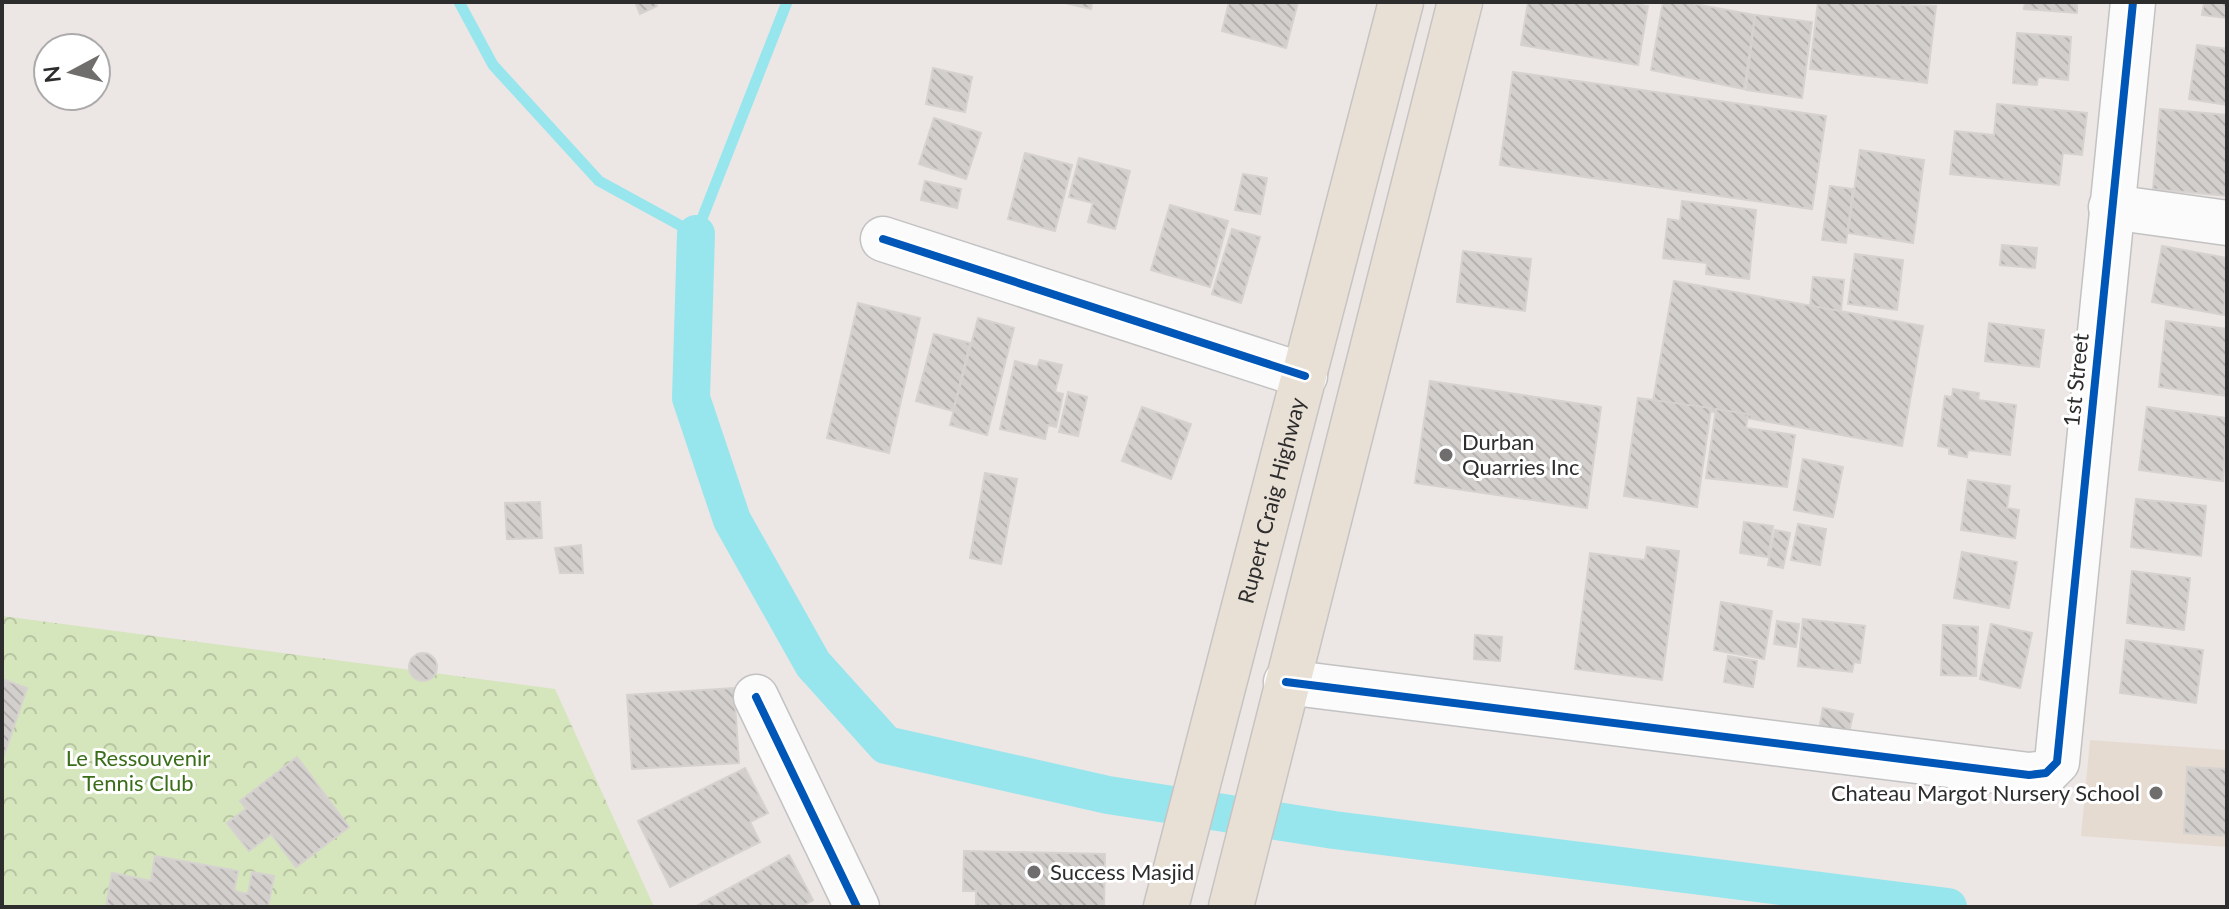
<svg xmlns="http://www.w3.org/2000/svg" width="2229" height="909" viewBox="0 0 2229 909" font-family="Lato,sans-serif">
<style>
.education{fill:#e6dbd1}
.park{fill:url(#park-crowns)}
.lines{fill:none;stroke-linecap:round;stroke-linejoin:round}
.stream{stroke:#97e6ed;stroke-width:11}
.canal{stroke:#97e6ed;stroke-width:38}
.building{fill:url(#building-back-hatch);stroke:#d6d2d0;stroke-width:2}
.minor-casing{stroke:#c3c2c2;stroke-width:47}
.major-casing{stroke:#c6c4c3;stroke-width:47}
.minor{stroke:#fcfbfb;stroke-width:44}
.major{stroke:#e8dfd5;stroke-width:44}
.cycleway-casing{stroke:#fff;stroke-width:13}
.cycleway{stroke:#0057b8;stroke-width:8}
.poi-dot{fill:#706e6d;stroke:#fff;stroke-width:3}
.labels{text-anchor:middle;stroke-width:6;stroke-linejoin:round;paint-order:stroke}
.street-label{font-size:22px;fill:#2d2d2d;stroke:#fff}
.poi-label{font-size:22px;fill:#2d2d2d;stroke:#fff;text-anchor:start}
.park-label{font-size:22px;fill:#3a6d1a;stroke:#fff}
</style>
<defs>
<pattern id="park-crowns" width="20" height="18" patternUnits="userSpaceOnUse" patternTransform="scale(2)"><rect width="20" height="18" fill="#d5e5bc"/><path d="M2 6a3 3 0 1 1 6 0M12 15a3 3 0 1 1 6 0" fill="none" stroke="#b7c5a2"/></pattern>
<pattern id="building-back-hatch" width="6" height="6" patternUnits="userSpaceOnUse" patternTransform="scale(2)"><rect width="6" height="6" fill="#d2cfcd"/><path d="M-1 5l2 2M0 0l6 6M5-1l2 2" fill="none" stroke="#b5b2b0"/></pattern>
</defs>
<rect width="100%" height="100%" fill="#ece6e4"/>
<path class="education" d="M2090,740L2227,750V847L2081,836Z"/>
<path class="park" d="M2,616L555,689L654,907H2Z"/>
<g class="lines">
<path class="stream" d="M459,2L493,65L599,181L696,234L787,2"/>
<path class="canal" d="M696,234L691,398L732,520L813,664L886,745L1108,795L1334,830L1948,907"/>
</g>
<g class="building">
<path d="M635,2H655L657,6L640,14Z"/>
<path d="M1061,2H1092L1091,9Z"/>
<path d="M1229,2H1298L1286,48L1222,31Z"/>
<path d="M1528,2H1621L1648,6L1638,65L1521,45Z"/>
<path d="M1663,2H1684L1755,15L1744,89L1651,70Z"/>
<path d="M1818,2L1936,6L1927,83L1810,69Z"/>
<path d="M2025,2H2077V13L2024,9Z"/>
<path d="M2204,2H2227V18L2202,15Z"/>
<path d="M1755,15L1812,22L1802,98L1746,90Z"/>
<path d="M2017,33L2071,37L2068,80L2038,77L2037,85L2013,83Z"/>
<path d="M2197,45L2227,49V105L2189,99Z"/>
<path d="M933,68L972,77L965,112L926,104Z"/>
<path d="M1513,72L1826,116L1812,209L1500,165Z"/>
<path d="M1997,104L2087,113L2082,155L2063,153L2059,185L1950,174L1955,131L1994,135Z"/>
<path d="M2160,109L2227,115V196L2153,189Z"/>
<path d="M934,118L981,133L966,179L919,164Z"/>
<path d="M1860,150L1924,160L1913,243L1848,233Z"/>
<path d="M1025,153L1072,165L1055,231L1008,219Z"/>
<path d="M1079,158L1130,171L1115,229L1088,222L1093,203L1069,197Z"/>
<path d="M1243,174L1267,178L1260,214L1235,210Z"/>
<path d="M925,181L961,189L957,208L921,200Z"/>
<path d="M1830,186L1853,189L1846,243L1822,240Z"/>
<path d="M1682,201L1756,210L1749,279L1706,274L1707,263L1663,258L1668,219L1680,221Z"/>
<path d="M1170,205L1228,221L1210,287L1151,270Z"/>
<path d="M1232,229L1260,237L1241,303L1212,294Z"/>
<path d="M2002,245L2037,248L2035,268L2000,265Z"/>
<path d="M2162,246L2227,258L2224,315L2152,302Z"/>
<path d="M1463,251L1531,259L1525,311L1457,302Z"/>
<path d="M1855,254L1903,260L1897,310L1848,304Z"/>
<path d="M1813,277L1844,280L1841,311L1810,307Z"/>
<path d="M1674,281L1923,326L1902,446L1653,401Z"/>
<path d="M858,303L920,318L889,453L827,438Z"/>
<path d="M978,318L1014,328L987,435L950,425Z"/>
<path d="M2166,321L2227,329V396L2159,387Z"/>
<path d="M1989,323L2044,330L2039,367L1985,361Z"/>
<path d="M934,334L970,343L953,411L916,401Z"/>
<path d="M1040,360L1062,365L1055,392L1063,394L1056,427L1048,425L1045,439L1000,429L1015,361L1037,367Z"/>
<path d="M1430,381L1601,407L1587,508L1415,483Z"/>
<path d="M1953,389L1979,393L1978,400L2016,405L2010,455L1968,450L1967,457L1949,454V448L1938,446L1945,396L1952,397Z"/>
<path d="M1068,392L1087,397L1078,436L1059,432Z"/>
<path d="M1638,398L1711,408L1697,507L1624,496Z"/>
<path d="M1142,407L1191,424L1171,479L1122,461Z"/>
<path d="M2147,407L2227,418L2223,481L2139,470Z"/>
<path d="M1716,409L1748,414L1746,428L1795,435L1787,487L1706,478Z"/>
<path d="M1803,459L1843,467L1833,517L1794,510Z"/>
<path d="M985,473L1017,479L1001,564L970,558Z"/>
<path d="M1968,480L2010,486L2007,508L2019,510L2015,538L1961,530Z"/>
<path d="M2136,499L2206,506L2201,556L2131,547Z"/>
<path d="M540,502L542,538L507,539L505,503Z"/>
<path d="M1744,522L1773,526L1768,557L1740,553Z"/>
<path d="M1798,524L1826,529L1820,565L1791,560Z"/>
<path d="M1775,530L1790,533L1783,568L1768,565Z"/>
<path d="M581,545L583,573H560L555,548Z"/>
<path d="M1647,547L1679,551L1662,680L1575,669L1590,553L1645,560Z"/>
<path d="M1962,552L2017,562L2009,608L1954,598Z"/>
<path d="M2132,571L2190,578L2184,630L2127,623Z"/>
<path d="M1721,602L1772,611L1764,659L1714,650Z"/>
<path d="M1803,619L1865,626L1860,663L1854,662L1852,672L1798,666Z"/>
<path d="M1777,621L1799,624L1796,647L1774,644Z"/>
<path d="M1991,624L2032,633L2020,688L1980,679Z"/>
<path d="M1943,625L1978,627L1976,676L1941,675Z"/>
<path d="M1475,635L1502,637L1500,661L1474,659Z"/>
<path d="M2126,640L2203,650L2196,703L2120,693Z"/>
<circle cx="423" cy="667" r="14"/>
<path d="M1728,656L1757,661L1753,687L1724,682Z"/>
<path d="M2,679L27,688L2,761Z"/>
<path d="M734,688L739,763L632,769L627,695Z"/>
<path d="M1823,708L1853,714L1847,742L1818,736Z"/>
<path d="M297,757L349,827L296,867L271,834L249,851L227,823L246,809L240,801Z"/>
<path d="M2187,767L2227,769V836L2184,833Z"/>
<path d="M745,768L768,813L750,822L760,842L670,887L638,821Z"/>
<path d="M964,851L1105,854L1104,907H976V891H963Z"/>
<path d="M789,855L813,900L801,907H695Z"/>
<path d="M155,856L238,871L234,891L248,894L252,872L274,876L268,907H106L112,873L151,881Z"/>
</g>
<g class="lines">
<defs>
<g id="minor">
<path d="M2111,207L2227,223"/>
<path d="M883,239L1305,376"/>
<path d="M1286,682L2029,775L2046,773L2057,762L2133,2"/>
<path d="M756,697L857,907"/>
</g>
<g id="major">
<path id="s1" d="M1166,907L1401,2"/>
<path d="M1231,907L1460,2"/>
</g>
</defs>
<use href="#minor" class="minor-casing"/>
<use href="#major" class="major-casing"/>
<use href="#minor" class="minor"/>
<use href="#major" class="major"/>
<defs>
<g id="cycleway">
<path d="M883,239L1305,376"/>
<path d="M1286,682L2029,775L2046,773L2057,762L2133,2"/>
<path d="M756,697L857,907"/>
</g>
</defs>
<use href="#cycleway" class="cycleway-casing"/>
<use href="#cycleway" class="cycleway"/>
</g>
<g class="poi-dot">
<circle cx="1446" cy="455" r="8"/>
<circle cx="2156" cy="793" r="8"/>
<circle cx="1034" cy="872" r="8"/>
</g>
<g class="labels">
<g class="street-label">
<text transform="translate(2076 380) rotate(-84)" y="8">1st Street</text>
<text dy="8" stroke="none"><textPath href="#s1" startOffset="420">Rupert Craig Highway</textPath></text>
</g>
<g class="poi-label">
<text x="1462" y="450">Durban<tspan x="1462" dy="25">Quarries Inc</tspan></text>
<text x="2140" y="801" text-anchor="end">Chateau Margot Nursery School</text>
<text x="1050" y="880">Success Masjid</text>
</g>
<g class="park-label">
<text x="138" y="766">Le Ressouvenir<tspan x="138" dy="25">Tennis Club</tspan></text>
</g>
</g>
<rect width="2229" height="909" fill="none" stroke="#2d2d2d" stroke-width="8"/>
<g transform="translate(72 72) rotate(263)"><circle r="38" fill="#ffffff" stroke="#ababab" stroke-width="2"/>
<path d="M0-6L14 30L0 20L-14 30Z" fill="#706e6d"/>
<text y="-12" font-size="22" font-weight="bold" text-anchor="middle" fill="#2d2d2d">N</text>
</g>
</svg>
